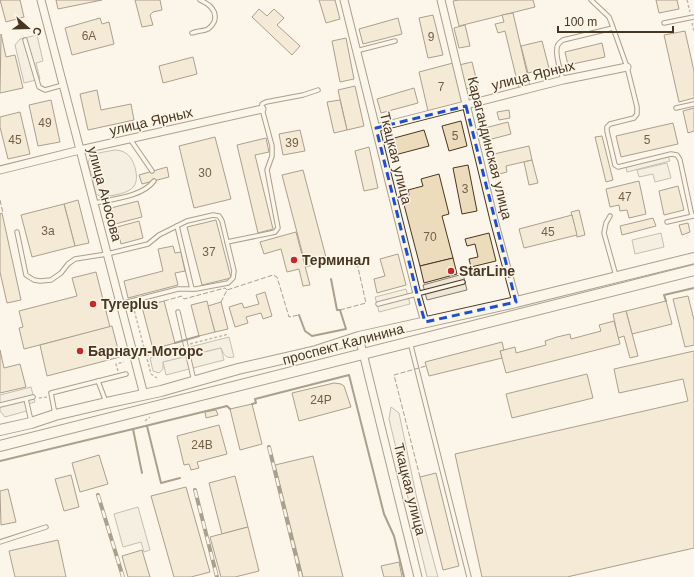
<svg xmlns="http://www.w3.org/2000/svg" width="694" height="577" viewBox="0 0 694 577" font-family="Helvetica,sans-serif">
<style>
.green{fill:#ede6d9;stroke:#887966}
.parking{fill:#ede7d9;stroke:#887966}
.building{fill:#ecdcbc;stroke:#4a3520}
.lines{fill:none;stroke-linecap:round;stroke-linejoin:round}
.lane-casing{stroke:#4a3520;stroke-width:5.5}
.street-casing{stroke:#4a3520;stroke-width:9}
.secondary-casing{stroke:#4a3520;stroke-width:12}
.path{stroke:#7f6f5c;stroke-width:1.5;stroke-dasharray:3 2;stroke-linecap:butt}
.lane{stroke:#fbf6e9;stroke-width:3.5}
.street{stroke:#fbf6e9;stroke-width:7}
.secondary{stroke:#fbf6e9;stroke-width:10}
.rail-casing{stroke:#4a3520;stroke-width:4}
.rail{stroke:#fbf6e9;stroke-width:2.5;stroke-dasharray:8;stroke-linecap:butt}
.fence{stroke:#4a3520;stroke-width:1;stroke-dasharray:5 2;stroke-linecap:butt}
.wall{stroke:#4a3520;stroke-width:2}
.marked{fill:none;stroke:#1d4ed8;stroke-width:3;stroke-dasharray:8 5;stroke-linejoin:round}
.poi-dot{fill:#c62828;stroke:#fbf6e9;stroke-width:1.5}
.labels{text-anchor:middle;stroke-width:3;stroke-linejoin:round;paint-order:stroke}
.number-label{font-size:12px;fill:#725f47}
.street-label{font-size:14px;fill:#4a3520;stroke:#fbf6e9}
.poi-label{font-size:14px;font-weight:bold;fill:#4a3520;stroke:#fbf6e9;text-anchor:start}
</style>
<rect width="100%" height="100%" fill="#fbf6e9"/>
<g class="green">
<path d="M115,150C119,150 123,151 127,154C134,159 140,178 134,186C129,194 110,196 101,197L96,194L88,163C90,152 106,152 115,150Z"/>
<path d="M667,163L671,178L655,182L653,174L639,177L637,170Z"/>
<path d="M229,337L234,357C226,359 224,355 221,348L195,354L191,352L190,347Z"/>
<path d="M184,349L185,353L182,358L163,362V369L159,373L153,371L150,358Z"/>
<path d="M391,407L399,413L417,499L438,577H427L389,419Z"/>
</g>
<g class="parking">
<path d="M37,35L43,61L36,63L40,79L24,83L15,45L20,39Z"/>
<path d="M668,156L670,161L627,172L626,167Z"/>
<path d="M661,233L664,247L635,254L632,240Z"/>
<path d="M463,274L467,290L427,300L423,285Z"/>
<path d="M406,289L410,304L379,312L375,297Z"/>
<path d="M221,348L224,360L166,375L163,362Z"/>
<path d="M31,387L35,402L28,404L30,410L5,417L0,411V395Z"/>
<path d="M138,507L150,550L144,552L141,542L123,547L114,514Z"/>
</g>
<g class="building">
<path d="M0,0H20L24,17L6,22Z"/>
<path d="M56,0H102L58,9Z"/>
<path d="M135,0H160L162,10L153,12L150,15L153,25L142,27Z"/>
<path d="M319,0H335L340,19L326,23Z"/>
<path d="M459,0H533L535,7L459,26L453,1Z"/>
<path d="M656,0H677L679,9L659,13Z"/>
<path d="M259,9L267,16L274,9L284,18L277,25L300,46L292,55L252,17Z"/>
<path d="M513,13L530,86L519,89L505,31L498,33L495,24L504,22L502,15Z"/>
<path d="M433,15L443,55L428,58L419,18Z"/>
<path d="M100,18L102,24L109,22L114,44L72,55L65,28Z"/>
<path d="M398,18L402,34L363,44L359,29Z"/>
<path d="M465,25L470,46L459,48L454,28Z"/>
<path d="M685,31L694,71V98L679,102L664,35Z"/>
<path d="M1,34L6,57L15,55L23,88L0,93Z"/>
<path d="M346,38L354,79L340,82L332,41Z"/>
<path d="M542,41L549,68L528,73L521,46Z"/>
<path d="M602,43L605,57L568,65L565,52Z"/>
<path d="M193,57L197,74L163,83L159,66Z"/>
<path d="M472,62L478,86L465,89L459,65Z"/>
<path d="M453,63L463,103L428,111L419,72Z"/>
<path d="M355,86L364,126L347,130L338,90Z"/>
<path d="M414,88L418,103L381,113L377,99Z"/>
<path d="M97,90L101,110L131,104L134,120L88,130L80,94Z"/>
<path d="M51,100L60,142L38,146L29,105Z"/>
<path d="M340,100L347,130L334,133L327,102Z"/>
<path d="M694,108V131L688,133L683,111Z"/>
<path d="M509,110L510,118L499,120L497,112Z"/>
<path d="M20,112L30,154L8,159L0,127V117Z"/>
<path d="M461,121L467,146L449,151L442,126Z"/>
<path d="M508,122L511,134L488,140L485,128Z"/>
<path d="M673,123L678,144L621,157L616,136Z"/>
<path d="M300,130L305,151L283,155L279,134Z"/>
<path d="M424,130L429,146L391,156L387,140Z"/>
<path d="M602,136L613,180L606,182L595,137Z"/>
<path d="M215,137L231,199L194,208L179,146Z"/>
<path d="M266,138L269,152L255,155L273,229L258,233L237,145Z"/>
<path d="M529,146L532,160L506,166L507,172L499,174L494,154Z"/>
<path d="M369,147L378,188L364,191L355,151Z"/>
<path d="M532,160L538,183L529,185L524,162Z"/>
<path d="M468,165L477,211L462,214L453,168Z"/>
<path d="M167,167L169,177L142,184L139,175Z"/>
<path d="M303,170L327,261L306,267L282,175Z"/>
<path d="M439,174L449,214L442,216L453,258L420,266L402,197L409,195L408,190L423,186L421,179Z"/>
<path d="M639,181L646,214L629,218L627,210L620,211L619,205L610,207L606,189Z"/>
<path d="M678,186L684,210L664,215L659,191Z"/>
<path d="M78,200L89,243L75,246L64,204Z"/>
<path d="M138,201L142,217L115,224L111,208Z"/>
<path d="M64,204L75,246L32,257L21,215Z"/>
<path d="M579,210L585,235L577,237L571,212Z"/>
<path d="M2,213L21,300L7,303L0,272V214Z"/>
<path d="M572,215L577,235L524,248L519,229Z"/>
<path d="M653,218L656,226L622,235L620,226Z"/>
<path d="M216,220L231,278L202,285L187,227Z"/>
<path d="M139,221L143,238L121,244L117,227Z"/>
<path d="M688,223L690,232L682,235L679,225Z"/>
<path d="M296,232L310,285L303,286L299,269L287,272L281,249L264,254L260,242Z"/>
<path d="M489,233L496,261L471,267L469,259L478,257L475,244L467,246L465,239Z"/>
<path d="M173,246L175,253L181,252L185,271L175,273L178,285L128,298L124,281L163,271L158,249Z"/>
<path d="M398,254L406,285L377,293L374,279L385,276L380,259Z"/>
<path d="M453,258L457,274L424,283L420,266Z"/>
<path d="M96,272L110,327L24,349L19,328L23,327L19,311L77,296L72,278Z"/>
<path d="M265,292L272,316L263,319L261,313L246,317L248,323L235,327L229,307L242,303L244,308L259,304L256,295Z"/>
<path d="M688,296L694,320V345L685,347L673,299Z"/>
<path d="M164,301L175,343L153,349L142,307Z"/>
<path d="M207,301L215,332L199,336L191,305Z"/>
<path d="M666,301L672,324L632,334L626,311Z"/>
<path d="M221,302L228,329L215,332L208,306Z"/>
<path d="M626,311L638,356L630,358L624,336L618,338L613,314Z"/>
<path d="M614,321L620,344L506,373L500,351L515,347L516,353L546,345L545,341L557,337L570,334L571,339L601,331L599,325Z"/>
<path d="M112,326L120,357L47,376L40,345Z"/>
<path d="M502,342L504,350L500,351L502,358L429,376L425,362Z"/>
<path d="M0,350L4,368L20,364L26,387L0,393Z"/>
<path d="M694,351V548L567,577H482L455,454L688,401L683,379L619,393L614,369Z"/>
<path d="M587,374L593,398L512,418L506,394Z"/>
<path d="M334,383L341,384L344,386L351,407L299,421L292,393Z"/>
<path d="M252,404L262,444L240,450L230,409Z"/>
<path d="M216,410L218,415L206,418L205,412Z"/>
<path d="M219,425L227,454L197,462L199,468L191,470L189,464L184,465L177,436Z"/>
<path d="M99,455L108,484L80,492L72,463Z"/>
<path d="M313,456L343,577H303L275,465Z"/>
<path d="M436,473L459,566L443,570L420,477Z"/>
<path d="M71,475L79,507L64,511L55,479Z"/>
<path d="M235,476L248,527L222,534L209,483Z"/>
<path d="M186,487L210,572L191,577H174L151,496Z"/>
<path d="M8,489L16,522L1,525L0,491Z"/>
<path d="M248,527L259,571L235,577H221L210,537Z"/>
<path d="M58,540L66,577H15L9,551Z"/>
<path d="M142,550L150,577H128L122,556Z"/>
<path d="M399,562L402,577H384L381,566Z"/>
</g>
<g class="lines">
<defs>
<g id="lane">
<path d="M591,0L609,17L611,22L627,67L637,107V114L634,118L610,124L607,127V131L615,165L618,167L671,154L677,155L680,160L692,216"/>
<path d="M664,23L694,17"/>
<path d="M192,33C197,31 204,31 208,29C211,27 213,24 214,22C218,11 209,4 200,0"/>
<path d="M25,40L39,87L45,90L63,85"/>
<path d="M356,51L395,41"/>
<path d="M563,80C561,71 555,57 557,48C557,44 560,42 563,40L613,28"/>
<path d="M676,108L694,104"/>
<path d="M130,139L152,171"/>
<path d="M94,203C113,199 142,197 154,181"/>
<path d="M610,216L606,223L604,233L616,276"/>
<path d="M667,222L693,216"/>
<path d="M177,226L192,289"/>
<path d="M17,232L26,275L34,280L40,281L51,280L61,273L68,264L75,259L107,254L148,244L159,235L187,221L213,215L219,216L222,221L234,271L233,278L228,283L196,289H178L120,304"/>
<path d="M227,242L271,233L275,232L278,228L267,170L272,156V146L262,109V104L266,102L303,95L318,90"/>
<path d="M378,304L463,282"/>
<path d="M178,312L194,381"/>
<path d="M410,342L469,577"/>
<path d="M98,381L106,402"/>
<path d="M26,399L31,421"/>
<path d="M0,405L33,397"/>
<path d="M55,414L51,393L126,374"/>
<path d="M0,542L46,527"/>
</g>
<g id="street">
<path d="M41,0L144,395"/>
<path d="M344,0L417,294L425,322"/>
<path d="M441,0L494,220L516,302"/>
<path d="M376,128L563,80L627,67"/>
<path d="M0,170L80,150L262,109"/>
<path d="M359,337L418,577"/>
</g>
<g id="secondary">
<path d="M0,430L31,423L55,415L106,403L161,391L238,369L316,351L359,337L516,302L694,258"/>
<path d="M0,446L694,270"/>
</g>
</defs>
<use href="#lane" class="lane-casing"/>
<use href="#street" class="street-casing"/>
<use href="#secondary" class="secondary-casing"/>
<g class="path">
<path d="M687,0L690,12"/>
<path d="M692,23L694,31"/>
<path d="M133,306L151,374L157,378"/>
<path d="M190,344L229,334"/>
<path d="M146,356L181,347"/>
<path d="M118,371L116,364L124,362"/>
<path d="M39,398L47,397"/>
<path d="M145,421L150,417"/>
</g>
<use href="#lane" class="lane"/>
<use href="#street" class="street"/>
<use href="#secondary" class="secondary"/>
<defs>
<g id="rail">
<path d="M269,447L301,577"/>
<path d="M195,490L217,577"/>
<path d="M98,495L123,577"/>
</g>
</defs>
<use href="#rail" class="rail-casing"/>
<use href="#rail" class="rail"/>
<g class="fence">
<path d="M0,200L3,213"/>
<path d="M164,301L182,296L184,299L225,288L227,290"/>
<path d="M221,302L227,290L273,275L277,277L289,317L299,315"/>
<path d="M340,310L366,303L357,263"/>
<path d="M420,477L394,375L426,366"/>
</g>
<g class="wall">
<path d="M666,301L664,295L694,288"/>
<path d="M299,315L305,331L312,336L346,329L340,310H337L331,279"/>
<path d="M175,343L199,336"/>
<path d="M252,404L256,403L255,399L349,375L384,514L394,536L404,577"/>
<path d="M147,426L161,483L180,478"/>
<path d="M133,429L227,406L230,409"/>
<path d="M0,461L133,429L142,473"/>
</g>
</g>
<path d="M0 0H694V577H0ZM466,106L516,302L425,322L417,294L376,128Z" fill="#fbf6e9" fill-opacity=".55" fill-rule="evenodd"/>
<path class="marked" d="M466,106L516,302L425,322L417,294L376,128Z"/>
<g class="poi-dot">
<circle cx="294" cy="260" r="4"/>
<circle cx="451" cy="271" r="4"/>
<circle cx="93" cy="304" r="4"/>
<circle cx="80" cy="351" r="4"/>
</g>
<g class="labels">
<g class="number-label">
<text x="89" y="40">6А</text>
<text x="431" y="41">9</text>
<text x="441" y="91">7</text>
<text x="45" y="127">49</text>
<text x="455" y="140">5</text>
<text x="15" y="144">45</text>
<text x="647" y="144">5</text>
<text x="292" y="147">39</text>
<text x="205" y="177">30</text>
<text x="465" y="193">3</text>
<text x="625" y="201">47</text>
<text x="48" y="235">3а</text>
<text x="548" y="236">45</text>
<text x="430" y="241">70</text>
<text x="209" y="256">37</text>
<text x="321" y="404">24Р</text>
<text x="202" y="449">24В</text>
</g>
<g class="street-label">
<text transform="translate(533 75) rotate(-14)" y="5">улица Ярных</text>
<text transform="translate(151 121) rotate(-13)" y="5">улица Ярных</text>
<text transform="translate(490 148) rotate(76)" y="5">Карагандинская улица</text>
<text transform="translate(396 158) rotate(76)" y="5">Ткацкая улица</text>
<text transform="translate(105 194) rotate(75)" y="5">улица Аносова</text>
<text transform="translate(343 344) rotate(-15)" y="5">проспект Калинина</text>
<text transform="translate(410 489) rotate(76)" y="5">Ткацкая улица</text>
</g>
<g class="poi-label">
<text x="302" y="265">Терминал</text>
<text x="459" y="276">StarLine</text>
<text x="101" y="309">Tyreplus</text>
<text x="88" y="356">Барнаул-Моторс</text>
</g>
</g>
<g transform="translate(28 28) rotate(110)" stroke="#fbf6e9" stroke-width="3" paint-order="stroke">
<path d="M0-3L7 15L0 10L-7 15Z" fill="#4a3520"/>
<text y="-6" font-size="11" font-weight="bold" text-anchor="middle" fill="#4a3520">С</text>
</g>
<path d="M558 26v6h115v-6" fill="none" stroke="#4a3520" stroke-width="2"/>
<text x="564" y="26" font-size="12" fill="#4a3520" stroke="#fbf6e9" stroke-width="3" paint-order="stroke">100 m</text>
</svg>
